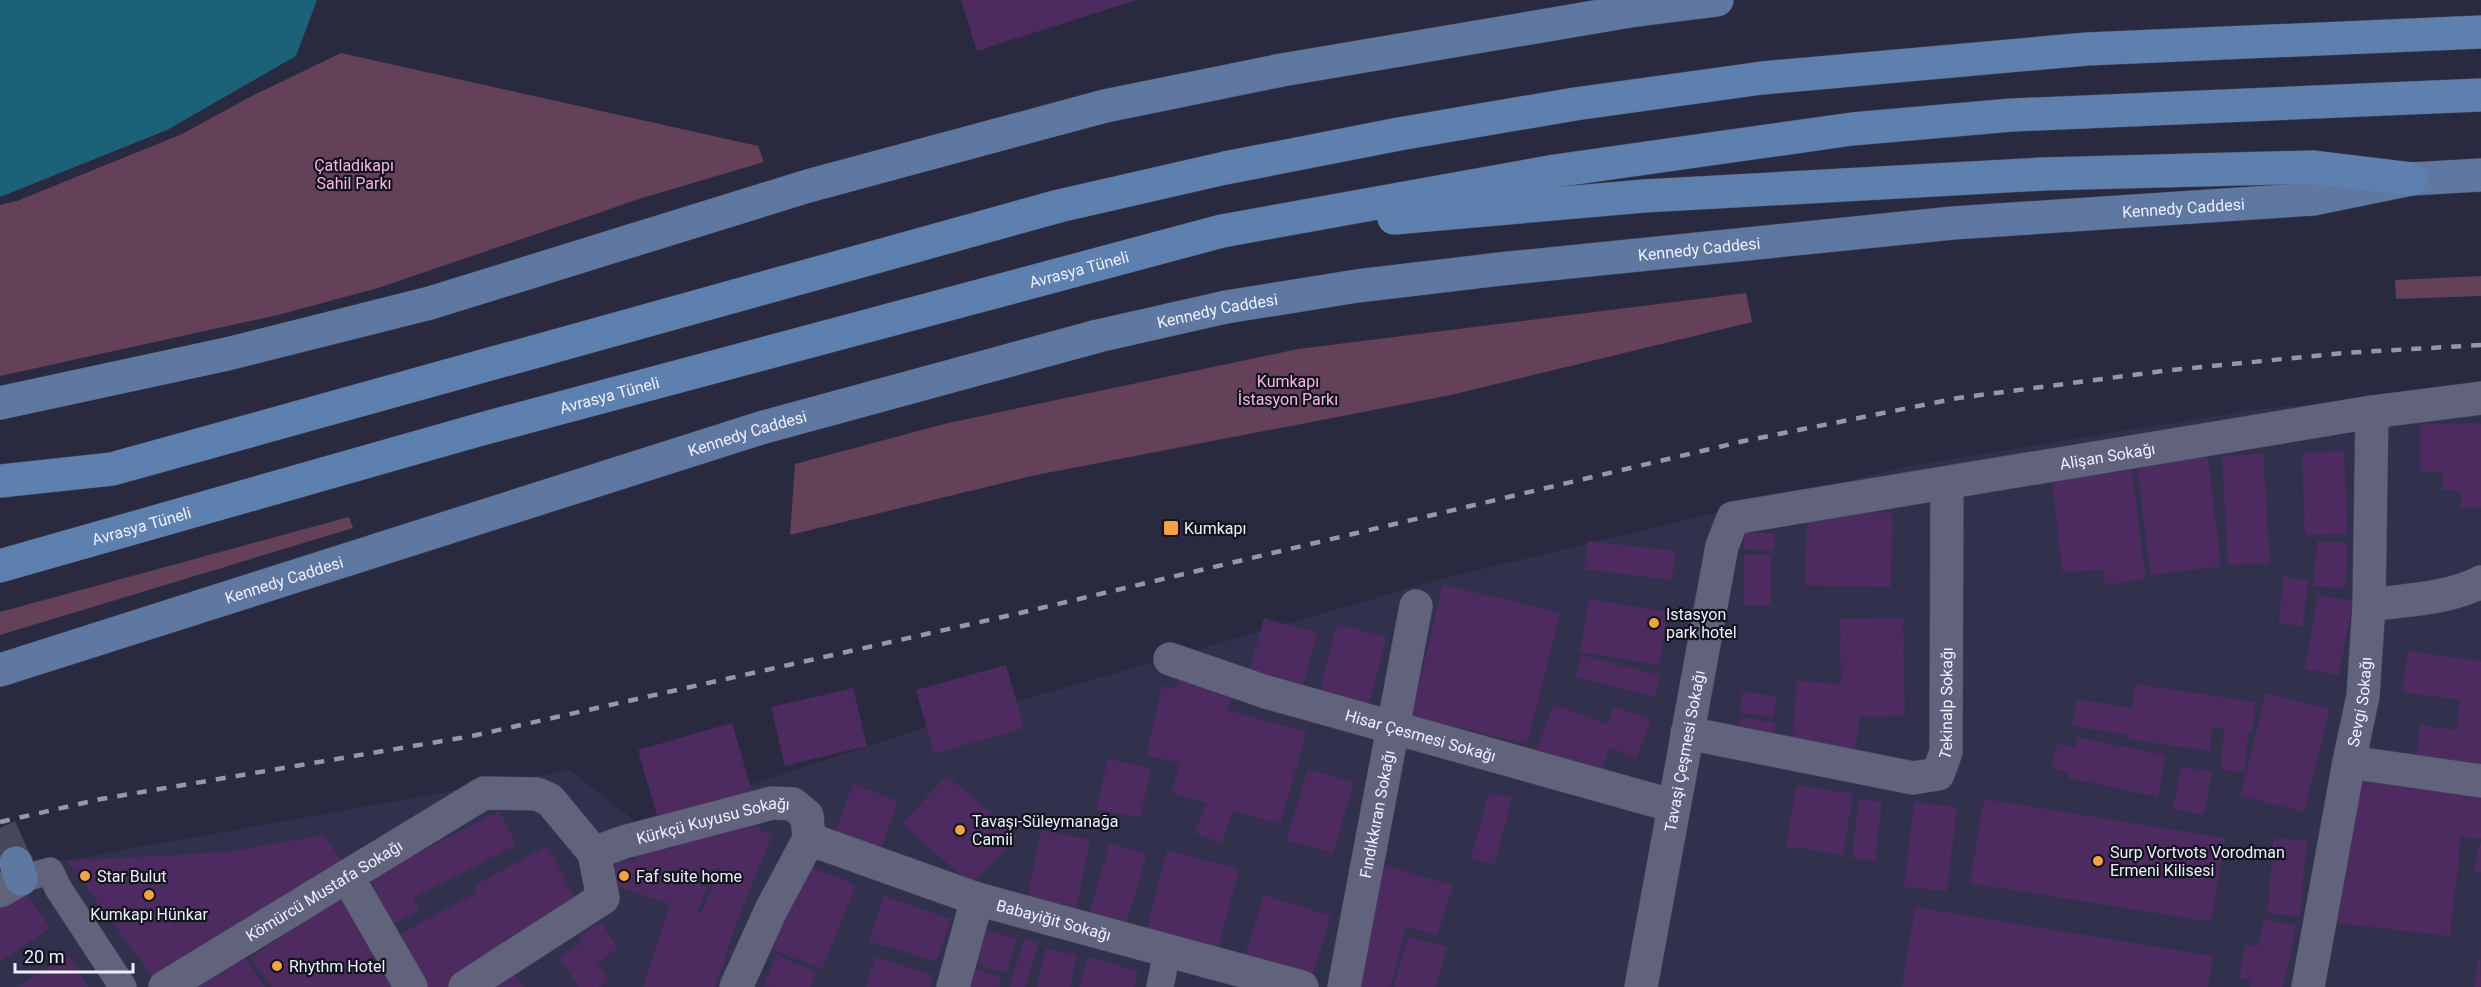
<svg xmlns="http://www.w3.org/2000/svg" width="2481" height="987" viewBox="0 0 2481 987" font-family="Roboto,sans-serif">
<style>
.built{fill:#31314e}
.green{fill:#644158}
.water{fill:#1b6178}
.building{fill:#4d2b61;fill-rule:evenodd}
.lines{fill:none;stroke-linecap:round;stroke-linejoin:round}
.primary-tunnel{stroke:#47485c;stroke-width:33;stroke-dasharray:33 16;stroke-linecap:butt}
.pedestrian-casing{stroke:#47475b;stroke-width:28}
.minor-casing{stroke:#47475b;stroke-width:34}
.tertiary-casing{stroke:#47475b;stroke-width:34}
.primary-casing{stroke:#47475b;stroke-width:34}
.trunk-casing{stroke:#47475b;stroke-width:34}
.pedestrian{stroke:#61627c;stroke-width:27}
.minor{stroke:#61627c;stroke-width:33}
.tertiary{stroke:#61627c;stroke-width:33}
.primary{stroke:#5e78a2;stroke-width:33}
.trunk{stroke:#5d80ae;stroke-width:33}
.rail{stroke:#9697a9;stroke-width:4.5;stroke-dasharray:10 10;stroke-linecap:butt}
.poi-dot{fill:#f4a344;stroke:#13141e;stroke-width:2}
.labels{text-anchor:middle;stroke-width:4.5;stroke-linejoin:round;paint-order:stroke}
.park-label{font-size:16px;fill:#fcb5e4;stroke:#13141e}
.street-label{font-size:16px;fill:#eeeffe;stroke:#13141e}
.poi-label{font-size:16px;fill:#eeeffe;stroke:#13141e;text-anchor:start}
</style>
<rect width="100%" height="100%" fill="#292a40"/>
<path class="built" d="M2481,388V987H0V872L570,770L636,822L921,729L1449,577L1910,466L2252,410Z"/>
<g class="green">
<path d="M341,53L758,146L764,162L642,198L378,288L278,315L0,376V205L17,201L182,134L250,97Z"/>
<path d="M2481,276V296L2396,299L2395,280Z"/>
<path d="M1746,293L1752,322L1451,395L1031,476L790,535L795,464L948,423L1298,349Z"/>
<path d="M349,517L353,528L0,635V612Z"/>
</g>
<path class="water" d="M0,0H317L296,56L167,130L0,197Z"/>
<g class="building">
<path d="M961,0H1136L977,51Z"/>
<path d="M2481,423V508H2461L2460,491L2442,490V472H2420V424Z"/>
<path d="M2344,451L2347,534L2305,535L2302,453Z"/>
<path d="M2263,453L2270,563L2228,565L2222,456Z"/>
<path d="M2208,457L2221,566L2150,575L2137,465Z"/>
<path d="M2132,470L2146,579L2105,585L2104,570L2062,572L2052,480Z"/>
<path d="M1807,511L1893,513L1891,587L1805,585Z"/>
<path d="M1745,532L1775,534L1774,551L1744,549Z"/>
<path d="M1588,541L1675,551L1672,580L1584,569Z"/>
<path d="M2317,541L2348,543L2345,588L2313,586Z"/>
<rect x="1744" y="555" width="27" height="50"/>
<path d="M2283,577L2308,580L2303,626L2279,624Z"/>
<path d="M1443,585L1560,613L1527,744L1411,716Z"/>
<path d="M2318,595L2353,601L2339,675L2305,669Z"/>
<path d="M1589,599L1668,612L1659,665L1580,652Z"/>
<path d="M1264,618L1317,633L1301,693L1247,679Z"/>
<path d="M1903,618L1905,716L1859,717L1855,758L1791,752L1797,681L1841,684L1840,619Z"/>
<path d="M1337,624L1387,637L1368,708L1318,695Z"/>
<path d="M2408,651L2481,661V773L2415,764L2420,725L2456,730L2460,700L2402,692Z"/>
<path d="M1581,655L1660,675L1655,697L1575,677Z"/>
<path d="M1006,665L1024,728L934,754L916,690Z"/>
<path d="M1180,675L1233,688L1227,710L1307,732L1280,824L1233,811L1221,843L1195,833L1207,803L1171,793L1180,763L1146,755L1162,686L1176,689Z"/>
<path d="M2135,684L2256,702L2252,732H2248L2245,772L2221,770L2224,728L2213,727L2210,751L2127,739L2128,735L2072,726L2077,699L2132,708Z"/>
<path d="M853,688L867,746L785,766L771,707Z"/>
<path d="M1743,691L1777,697L1773,718L1739,712Z"/>
<path d="M2266,693L2330,709L2304,812L2240,796Z"/>
<path d="M1554,704L1608,725L1614,706L1651,720L1636,758L1610,747L1597,782L1533,757Z"/>
<path d="M1741,717L1775,723L1771,744L1737,737Z"/>
<path d="M732,723L752,792L658,819L638,750Z"/>
<path d="M2076,737L2166,755L2158,797L2068,778L2069,773L2051,768L2058,743L2075,748Z"/>
<path d="M1108,759L1151,769L1140,818L1096,809Z"/>
<path d="M2181,766L2212,772L2204,815L2173,809Z"/>
<path d="M1308,769L1354,783L1333,853L1286,840Z"/>
<path d="M2353,772L2481,787V839L2461,837L2450,936L2336,923Z"/>
<path d="M947,776L1018,836L971,884L902,823Z"/>
<path d="M853,784L898,801L876,861L831,844Z"/>
<path d="M1796,785L1853,794L1843,855L1786,846Z"/>
<path d="M1489,792L1512,798L1494,865L1471,858Z"/>
<path d="M1859,799L1882,802L1875,861L1852,858Z"/>
<path d="M1984,799L2225,838L2211,922L1970,883Z"/>
<path d="M1914,802L1957,807L1947,891L1904,887Z"/>
<path d="M499,811L516,845L413,898L419,911L393,924L367,873L395,865Z"/>
<path d="M749,822L772,836L736,924L715,987H643L670,904L609,884L617,857L635,863V851ZM720,868L701,913L698,912L707,887L675,877Z"/>
<path d="M1041,830L1090,840L1076,910L1027,900Z"/>
<path d="M324,835L344,866L158,984L67,861L227,852Z"/>
<path d="M2274,838L2307,841L2300,916L2267,913Z"/>
<path d="M1110,843L1147,854L1125,928L1088,917Z"/>
<path d="M2480,843L2481,844V873L2473,871Z"/>
<path d="M547,846L576,900L504,940L511,953L450,987H427L399,935L477,892L474,886Z"/>
<path d="M1167,850L1239,869L1217,954L1145,936Z"/>
<path d="M801,863L856,885L822,969L767,947Z"/>
<path d="M1383,864L1453,886L1437,936L1406,926L1391,987H1354Z"/>
<path d="M22,888L50,928L0,962V903Z"/>
<path d="M340,894L381,949L370,957L392,987H272L251,958Z"/>
<path d="M1264,895L1331,916L1312,978L1244,957Z"/>
<path d="M884,896L951,919L936,962L869,941Z"/>
<path d="M1915,907L2213,956L2208,987H1902Z"/>
<path d="M2264,919L2296,926L2283,987H2249L2251,980L2239,978L2245,945L2258,947Z"/>
<path d="M600,922L618,948L597,963L609,980L599,987H579L559,958L583,942L579,936Z"/>
<path d="M980,928L1017,939L1006,973L969,962Z"/>
<path d="M1408,937L1447,947L1436,987H1394Z"/>
<path d="M1025,938L1039,943L1025,987H1009Z"/>
<path d="M1046,948L1077,955L1070,987H1037Z"/>
<path d="M240,950L265,987H184Z"/>
<path d="M2480,951L2481,987H2474Z"/>
<path d="M69,955L88,987H16Z"/>
<path d="M777,955L816,973L810,987H770L764,984Z"/>
<path d="M875,957L933,975L930,987H866Z"/>
<path d="M1088,957L1138,971L1134,987H1079Z"/>
<path d="M976,969L1002,978L999,987H970Z"/>
<path d="M513,973L525,987H496Z"/>
</g>
<g class="lines">
<path class="primary-tunnel" d="M0,828L16,863"/>
<defs>
<g id="pedestrian">
<path d="M21,879L50,871L58,888L123,987"/>
<path d="M1160,987L1167,951"/>
</g>
<g id="minor">
<path d="M2369,605C2405,600 2448,599 2481,582"/>
<path id="s1" d="M1170,659L1266,692L1674,806"/>
<path id="s2" d="M1687,733L1913,778L1938,774L1946,752L1947,484"/>
<path d="M2349,762L2481,781"/>
<path id="s3" d="M809,839L977,899L1302,987"/>
<path id="s4" d="M594,853L624,842L772,803L793,804L807,816L809,839"/>
<path d="M347,876L411,987"/>
<path id="s5" d="M165,987L484,793L537,794L550,800L594,853L603,898L465,987"/>
<path d="M736,987L771,910L809,839"/>
<path d="M953,987L977,899"/>
<path id="s6" d="M1344,987L1416,606"/>
<path id="s7" d="M1641,987L1722,546L1733,518L2372,412L2481,398"/>
<path id="s8" d="M2308,987L2349,762L2363,696L2369,605L2372,412"/>
</g>
<path id="tertiary" d="M0,891L21,879"/>
<g id="primary">
<path d="M0,403L227,354L430,303L808,186L1105,106L1282,70L1630,11L1717,0"/>
<path id="s9" d="M0,670L764,427L1098,336L1226,307L1357,286L1500,269L1953,223L2313,199L2411,179L2481,175"/>
<path d="M16,863L21,879"/>
</g>
<g id="trunk">
<path d="M1394,218L1644,196L2043,174L2312,167L2411,179"/>
<path d="M0,481L112,469L1059,206L1225,168L1399,134L1575,104L1762,78L2087,49L2481,32"/>
<path id="s10" d="M0,566L478,430L1222,231L1555,171L1852,129L2012,115L2481,95"/>
</g>
</defs>
<use href="#pedestrian" class="pedestrian-casing"/>
<use href="#minor" class="minor-casing"/>
<use href="#tertiary" class="tertiary-casing"/>
<use href="#primary" class="primary-casing"/>
<use href="#trunk" class="trunk-casing"/>
<use href="#pedestrian" class="pedestrian"/>
<use href="#minor" class="minor"/>
<use href="#tertiary" class="tertiary"/>
<use href="#primary" class="primary"/>
<use href="#trunk" class="trunk"/>
<path class="rail" d="M0,822L101,799L472,736L1020,613L1744,441L1958,398L2163,371L2343,353L2481,345"/>
</g>
<g class="poi-dot">
<rect x="1163" y="520" width="16" height="16" rx="3"/>
<circle cx="1654" cy="623" r="6"/>
<circle cx="960" cy="830" r="6"/>
<circle cx="2098" cy="861" r="6"/>
<circle cx="85" cy="876" r="6"/>
<circle cx="624" cy="876" r="6"/>
<circle cx="149" cy="895" r="6"/>
<circle cx="277" cy="966" r="6"/>
</g>
<g class="labels">
<g class="park-label">
<text x="354" y="171">Çatladıkapı<tspan x="354" dy="18">Sahil Parkı</tspan></text>
<text x="1288" y="387">Kumkapı<tspan x="1288" dy="18">İstasyon Parkı</tspan></text>
</g>
<g class="street-label">
<text dy="6" stroke="none"><textPath href="#s9" startOffset="2242">Kennedy Caddesi</textPath></text>
<text dy="6" stroke="none"><textPath href="#s9" startOffset="1756">Kennedy Caddesi</textPath></text>
<text dy="6" stroke="none"><textPath href="#s10" startOffset="1119">Avrasya Tüneli</textPath></text>
<text dy="6" stroke="none"><textPath href="#s9" startOffset="1270">Kennedy Caddesi</textPath></text>
<text dy="6" stroke="none"><textPath href="#s10" startOffset="633">Avrasya Tüneli</textPath></text>
<text dy="6" stroke="none"><textPath href="#s9" startOffset="784">Kennedy Caddesi</textPath></text>
<text dy="6" stroke="none"><textPath href="#s7" startOffset="858">Alişan Sokağı</textPath></text>
<text dy="6" stroke="none"><textPath href="#s10" startOffset="147">Avrasya Tüneli</textPath></text>
<text dy="6" stroke="none"><textPath href="#s9" startOffset="298">Kennedy Caddesi</textPath></text>
<text dy="6" stroke="none"><textPath href="#s8" startOffset="290">Sevgi Sokağı</textPath></text>
<text dy="6" stroke="none"><textPath href="#s2" startOffset="328">Tekinalp Sokağı</textPath></text>
<text dy="6" stroke="none"><textPath href="#s1" startOffset="262">Hisar Çesmesi Sokağı</textPath></text>
<text dy="6" stroke="none"><textPath href="#s7" startOffset="240">Tavaşi Çeşmesi Sokağı</textPath></text>
<text dy="6" stroke="none"><textPath href="#s6" startOffset="176">Fındıkkıran Sokağı</textPath></text>
<text dy="6" stroke="none"><textPath href="#s4" startOffset="124">Kürkçü Kuyusu Sokağı</textPath></text>
<text dy="6" stroke="none"><textPath href="#s5" startOffset="186">Kömürcü Mustafa Sokağı</textPath></text>
<text dy="6" stroke="none"><textPath href="#s3" startOffset="258">Babayiğit Sokağı</textPath></text>
</g>
<g class="poi-label">
<text x="1184" y="534">Kumkapı</text>
<text x="1666" y="620">Istasyon<tspan x="1666" dy="18">park hotel</tspan></text>
<text x="972" y="827">Tavaşı-Süleymanağa<tspan x="972" dy="18">Camii</tspan></text>
<text x="2110" y="858">Surp Vortvots Vorodman<tspan x="2110" dy="18">Ermeni Kilisesi</tspan></text>
<text x="97" y="882">Star Bulut</text>
<text x="636" y="882">Faf suite home</text>
<text x="149" y="920" text-anchor="middle">Kumkapı Hünkar</text>
<text x="289" y="972">Rhythm Hotel</text>
</g>
</g>
<path d="M15 963v9h118v-9" fill="none" stroke="#eeeffe" stroke-width="3"/>
<text x="24" y="963" font-size="18" fill="#eeeffe" stroke="#13141e" stroke-width="4.5" paint-order="stroke">20 m</text>
</svg>
